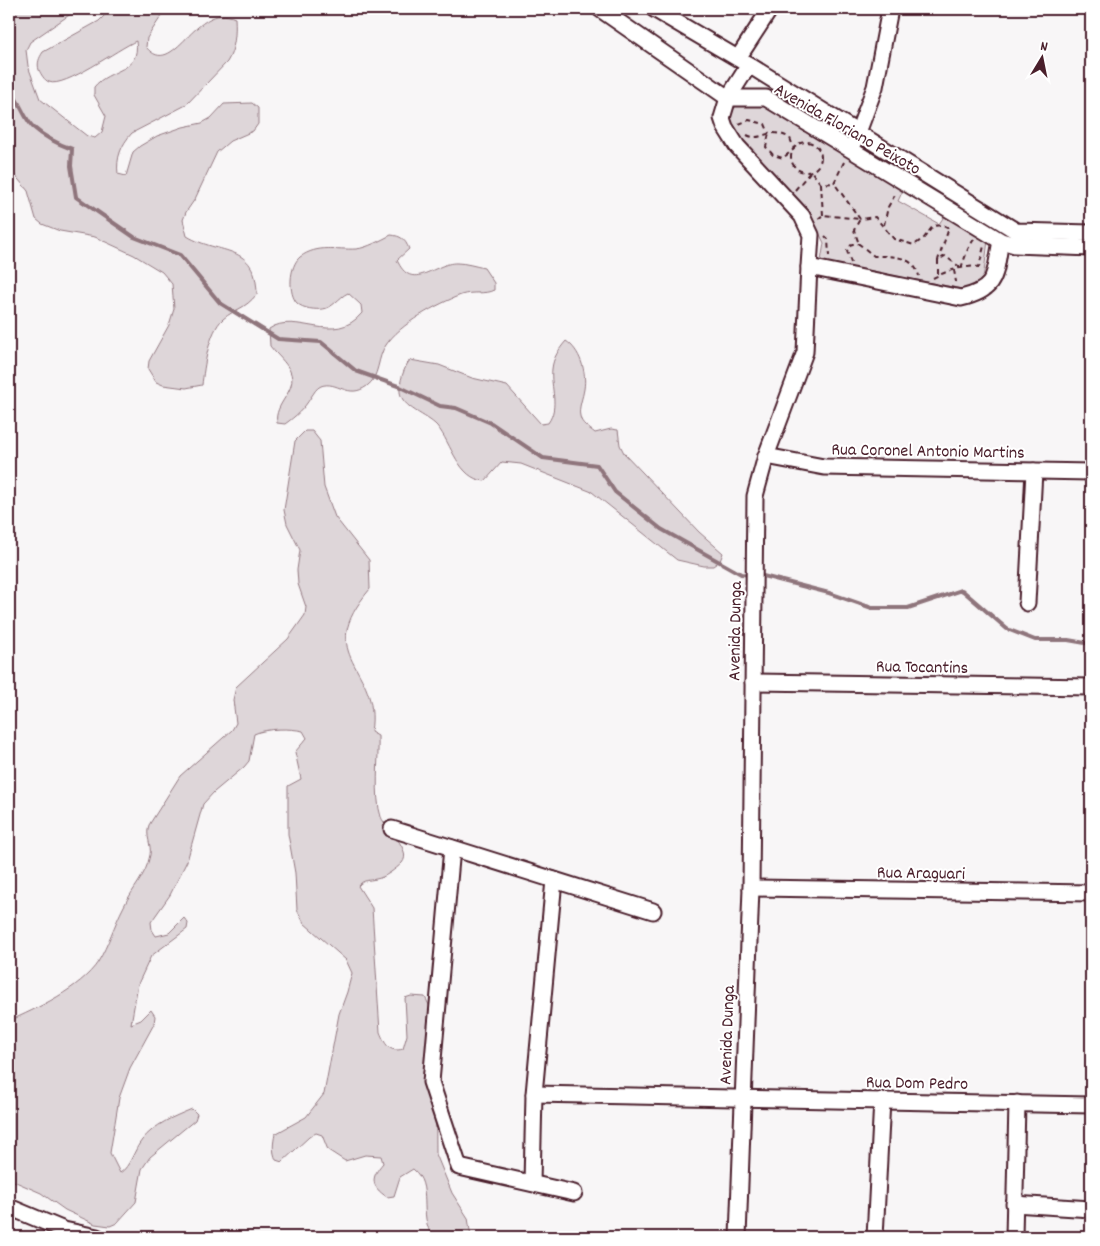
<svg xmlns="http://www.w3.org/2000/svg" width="1100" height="1246" viewBox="0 0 1100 1246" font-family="Dekko,sans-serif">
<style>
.green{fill:#ded6d9;stroke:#947a82}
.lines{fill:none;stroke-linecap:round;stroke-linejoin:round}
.stream{stroke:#8f747b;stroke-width:4}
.minor-casing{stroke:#4a1f2b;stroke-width:19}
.path{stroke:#4a1f2b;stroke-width:2;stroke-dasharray:5 4;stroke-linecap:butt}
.minor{stroke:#fff;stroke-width:15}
.labels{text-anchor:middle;stroke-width:4;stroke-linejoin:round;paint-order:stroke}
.street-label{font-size:18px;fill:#4a1f2b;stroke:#fff}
</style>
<rect width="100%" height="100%" fill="#f8f6f7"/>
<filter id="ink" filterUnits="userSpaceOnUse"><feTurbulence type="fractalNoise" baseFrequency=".02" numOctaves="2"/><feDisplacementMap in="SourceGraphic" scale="10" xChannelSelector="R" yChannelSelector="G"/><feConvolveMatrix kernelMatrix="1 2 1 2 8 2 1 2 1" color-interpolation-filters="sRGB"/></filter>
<g filter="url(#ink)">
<g class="green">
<path d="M9,9H78L30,42L26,50L28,66L40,99L87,136L95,138L102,132L106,116L94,95V87C109,68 141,73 136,41C119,48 64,89 49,82C44,80 41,74 39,70C37,63 39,58 43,52L99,21L111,9H166L147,38L146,47C174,81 195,0 235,18C236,32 235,50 227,62L186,105L132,133C121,145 116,158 118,174L126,176L133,152L140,146L157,136L183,127L202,123L211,118L224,104L252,103L258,108V124L253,131L230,141L217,152L195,199L186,212L183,220L187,236C220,256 256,242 257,294C244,310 236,308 223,319C209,331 204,367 202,385L186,388L163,385L156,382L148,369L149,361L169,325L174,309L172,284L162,272L134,255L95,237L60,231L42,224L36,219L28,191L9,168Z"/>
<path d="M737,104L764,105L904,188L898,201L939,224L945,215L988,240L983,280L974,288L962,289L821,261L824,243L811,216L735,132L729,117Z"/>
<path d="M391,235C401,236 405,239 409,249L397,260C412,294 434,262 457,263C465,263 475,266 484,268L494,283V290C484,295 473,291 461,295C437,304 400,324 386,345C377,357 380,377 367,386C348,400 337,380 321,386C316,388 314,393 311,397C304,409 296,416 285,424L277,423C273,403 299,391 290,371C286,362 276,354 270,346L269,329C296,310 334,347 362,313L361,305L348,293C339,297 333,308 323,309C316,310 303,309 297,303C288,294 289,266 300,257C318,244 336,250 356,249C367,248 381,240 391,235Z"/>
<path d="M566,341C580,350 587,372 584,389C583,397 578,408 580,416C581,424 589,428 595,433L611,429L618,430L620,445L624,453L699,532L723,553L720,561L713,566H704L677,560L592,492L521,464L502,462L485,481C458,479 452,444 437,426C427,415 402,408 400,392C399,383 404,367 410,360L439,365L472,378L507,386L541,424L548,423C560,406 550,388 552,369C553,358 559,349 566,341Z"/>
<path d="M305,431H312L320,441L324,487L335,517L369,560L370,589C311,659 382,665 371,732L378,736C379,759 374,796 381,817C386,829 413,850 402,863C396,869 384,878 376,879C368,881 364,879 358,886L372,908L380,1032C385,1044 389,1053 403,1049L407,1035L405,998L411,996L425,997L435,1017L436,1154L452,1193L468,1218L471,1237H433C417,1215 434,1186 413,1169L400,1177L394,1196L387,1197C370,1186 371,1177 383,1163L381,1156L365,1155L345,1161L328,1150L322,1135L316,1133L309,1137L282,1162L276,1160C272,1150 273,1144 275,1134L306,1117L324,1094L339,1014L347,992L352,973L346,960L304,923L297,910L295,873L288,834V786L301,779L295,752L307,738L303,731C290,728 267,728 254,734L249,761L244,767L214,792L203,804L187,861L170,895L151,922L152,930L156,936L169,933L184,918L188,923L187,929L151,956L138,984L131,1024L141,1020L151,1010L155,1016L154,1024L130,1068L119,1098L110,1153L120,1173C130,1167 134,1150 142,1140C155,1124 173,1117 192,1109L197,1114L195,1120L150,1157L142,1169L136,1202L117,1223L110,1226L95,1224L65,1210L41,1193L9,1179V1021C36,1009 81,988 98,962C109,944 114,925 124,906C132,889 146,876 150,855C152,845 145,836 149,825L180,776L232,730L236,723L233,700L236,687L288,639L305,615L306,607L298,584L297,570L300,550L287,524L284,510L295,441Z"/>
</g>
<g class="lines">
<g class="stream">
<path d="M9,11L10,9"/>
<path d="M9,90C20,100 23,117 33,127C44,137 58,144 72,149L71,166L76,197L134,237L180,255L220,303L278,339L321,342L356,371L398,386L440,406L456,408L491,423L543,458L597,465L615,492L661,529L741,574L752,575"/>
<path d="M759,575L829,593L872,608H908L962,590L1007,629L1035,640H1068L1091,644"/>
</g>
<defs>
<g id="minor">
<path d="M600,9L728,98H766L1001,241L1015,245L1091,248"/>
<path d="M654,9L749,65L1016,231L1091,233"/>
<path d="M738,58L770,9"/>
<path d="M749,65L728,98L722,118L725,127L737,146L802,216L811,235L809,267"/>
<path d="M854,143L875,87L890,9"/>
<path d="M766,456L824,467L1091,472"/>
<path d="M1027,603L1034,471"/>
<path d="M753,682L1091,687"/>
<path d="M392,829L653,911"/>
<path d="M452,848L431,1082L459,1167L574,1193"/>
<path d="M751,888L1091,893"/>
<path d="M534,1094L1091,1105"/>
<path d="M532,1183L534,1094L554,880"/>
<path d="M1014,1204L1091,1209"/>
<path d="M9,1207L64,1230L97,1237"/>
<path d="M738,1237L751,888L755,496L766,456L805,352L809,267L961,298C999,289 994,274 1001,241"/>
<path d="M875,1237L882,1100"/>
<path d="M1014,1237L1017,1103"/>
</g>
</defs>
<use href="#minor" class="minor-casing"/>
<g class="path">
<path d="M739,124L749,120L765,124L769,133"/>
<path d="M747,135C762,143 767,125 790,138L794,149L783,158L773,155L766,147L769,133"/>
<circle cx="806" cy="157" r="15"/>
<path d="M844,162L834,183L860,219L875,217L894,239L914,245L924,238L933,226L943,225L949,228L938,260"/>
<path d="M795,190L811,171L821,184"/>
<path d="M823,215L821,184L834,183"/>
<path d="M818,219L823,215L860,219L854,230L859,244"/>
<path d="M884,225L888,207L896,193"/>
<path d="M825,236L828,239L829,256"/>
<path d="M851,263L847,251L852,244H859L874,256C893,256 913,255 919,276"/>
<path d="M961,268L968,249L974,239"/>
<path d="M954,270L956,282"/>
<path d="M938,274V260L945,256L961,268"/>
<path d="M933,278C947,271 963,265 979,267L984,246"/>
</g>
<use href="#minor" class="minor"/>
</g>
</g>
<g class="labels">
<g class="street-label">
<text transform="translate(848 128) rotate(30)" y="6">Avenida Floriano Peixoto</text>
<text transform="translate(928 450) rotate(1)" y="6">Rua Coronel Antonio Martins</text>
<text transform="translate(734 631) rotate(-89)" y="6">Avenida Dunga</text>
<text transform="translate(922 666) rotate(1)" y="6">Rua Tocantins</text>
<text transform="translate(921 872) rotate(1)" y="6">Rua Araguari</text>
<text transform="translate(726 1035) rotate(-88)" y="6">Avenida Dunga</text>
<text transform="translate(917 1082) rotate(1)" y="6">Rua Dom Pedro</text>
</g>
</g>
<rect width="1100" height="1246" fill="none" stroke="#fff" stroke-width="30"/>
<rect x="15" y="15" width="1070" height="1216" fill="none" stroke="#4a1f2b" stroke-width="2" filter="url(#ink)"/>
<g transform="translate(1042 58) rotate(10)" stroke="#ffffff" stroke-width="4" paint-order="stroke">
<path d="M0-4L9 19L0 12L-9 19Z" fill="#4a1f2b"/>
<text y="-8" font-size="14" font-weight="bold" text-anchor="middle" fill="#4a1f2b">N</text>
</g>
</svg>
